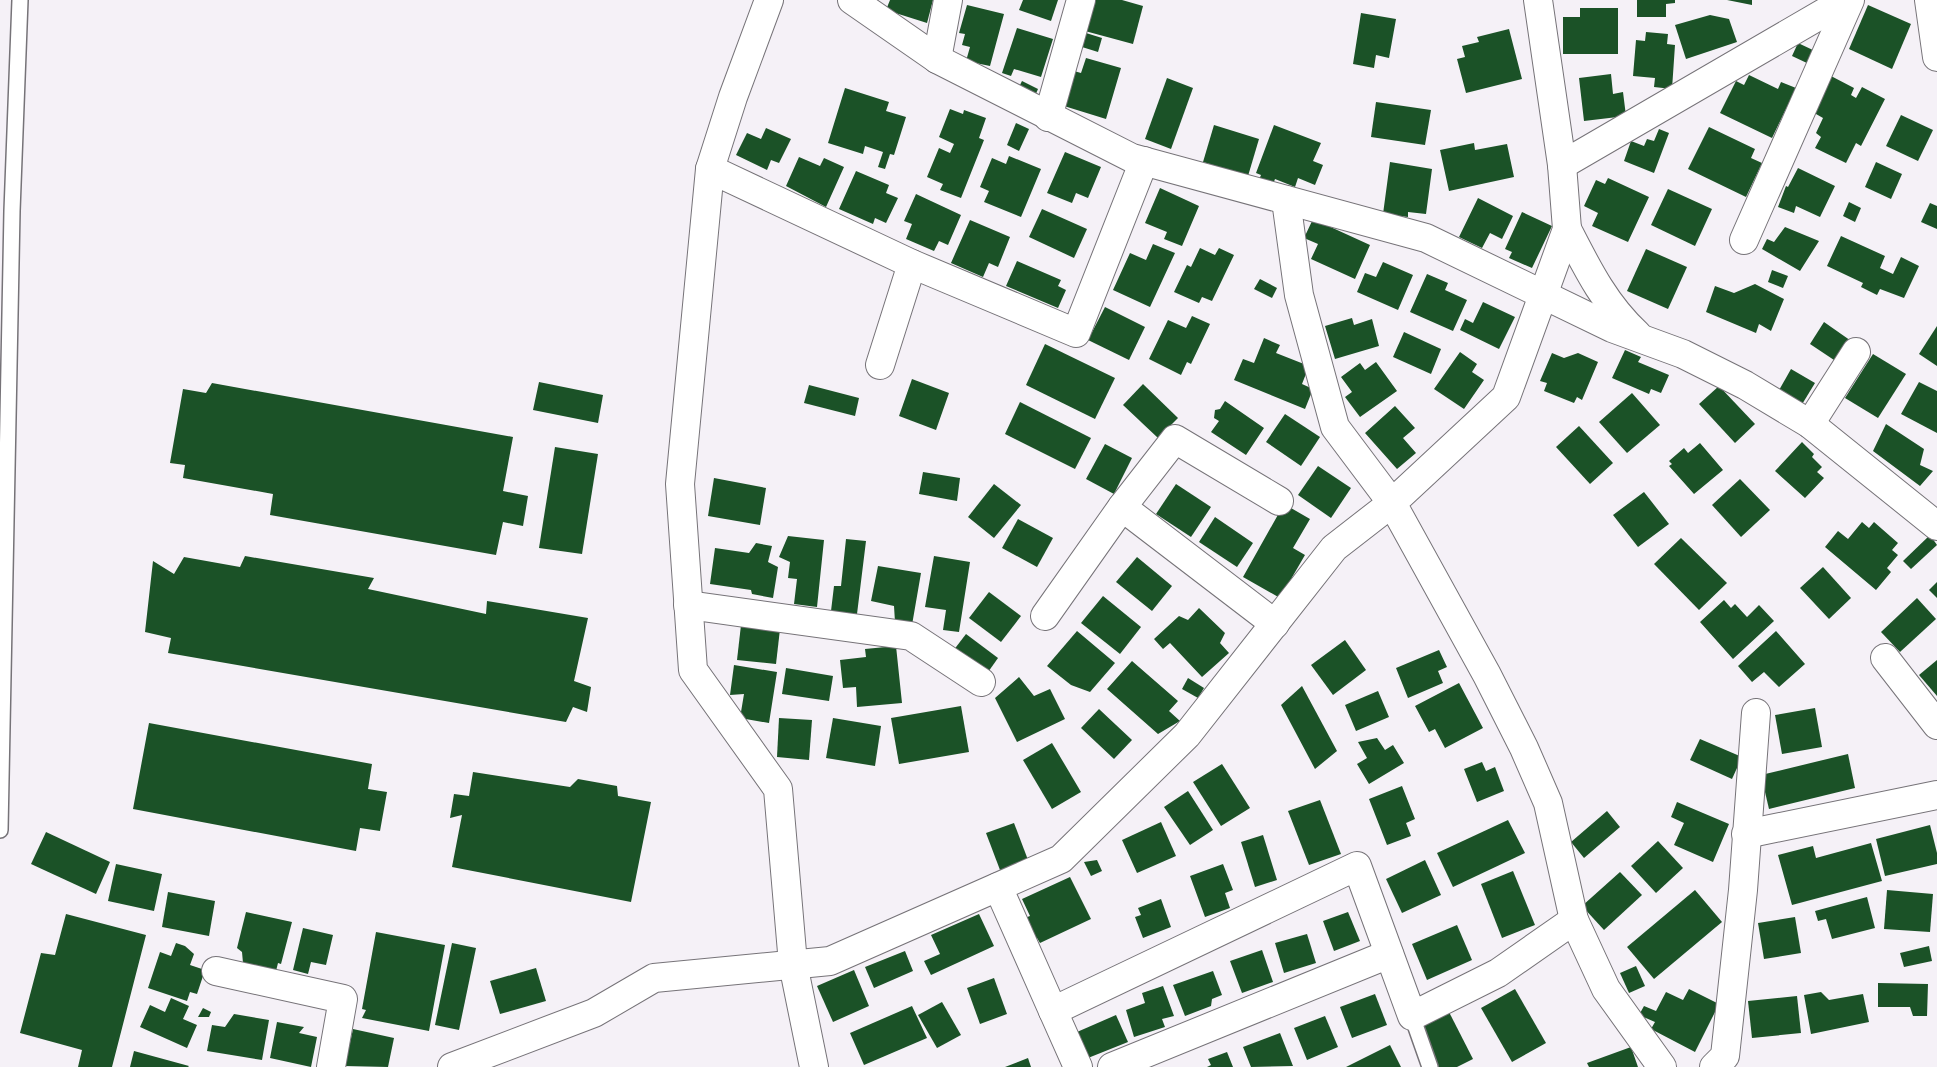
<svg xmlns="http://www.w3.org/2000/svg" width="1937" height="1067" viewBox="0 0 1937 1067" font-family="'Libre Baskerville',serif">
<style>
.building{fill:#1b5227}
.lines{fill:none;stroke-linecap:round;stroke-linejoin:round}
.service-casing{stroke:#767378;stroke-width:18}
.minor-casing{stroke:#767378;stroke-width:30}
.service{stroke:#fff;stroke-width:15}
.minor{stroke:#fff;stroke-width:28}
</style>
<rect width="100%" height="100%" fill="#f5f1f7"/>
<g class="building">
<path d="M890,0H933L927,23L886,10Z"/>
<path d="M1023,0H1058L1051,21L1019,10Z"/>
<path d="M1093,0H1122L1143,6L1133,44L1085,31Z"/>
<path d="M1637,0H1675V3L1666,4V17H1637Z"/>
<path d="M1727,0H1752V5Z"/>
<path d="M967,5L1004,14L990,66L966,61L970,47L962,45L965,34L959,33Z"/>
<path d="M1868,5L1911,24L1892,69L1849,49Z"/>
<path d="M1580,8H1618V54H1563V17H1580Z"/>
<path d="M1361,13L1396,19L1389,58L1376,55L1374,68L1353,64Z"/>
<path d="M1710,15L1729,19L1737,42L1686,59L1675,25Z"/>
<path d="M1017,28L1053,39L1041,77L1014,69L1011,76L1002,73Z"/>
<path d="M1509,29L1522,79L1466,93L1457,59L1465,57L1462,46L1479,42L1477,37Z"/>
<path d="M1646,32L1668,34L1667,44L1675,45L1672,89L1654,87L1655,78L1633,76L1636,40L1645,41Z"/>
<path d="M1086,33L1102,38L1098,52L1082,47Z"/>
<path d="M1798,43L1815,51L1809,64L1792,56Z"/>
<path d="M1086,58L1121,68L1106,119L1064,106L1074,71L1081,73Z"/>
<path d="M1611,74L1613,94L1623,92L1626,116L1584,121L1579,78Z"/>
<path d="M1749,75L1778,89L1781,82L1796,88L1772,138L1720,113L1736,81L1744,85Z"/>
<path d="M1831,76L1854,88L1851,95L1856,98L1862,87L1885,99L1861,146L1856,143L1846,163L1815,148L1821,137L1816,133L1823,118L1809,110Z"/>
<path d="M1167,78L1193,88L1171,149L1145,139Z"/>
<path d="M1022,81L1038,89L1035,96L1019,87Z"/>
<path d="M845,88L889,102L886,111L906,117L894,155L890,154L885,169L878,167L883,152L865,146L863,154L828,143Z"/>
<path d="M1376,102L1431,110L1425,145L1371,137Z"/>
<path d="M950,109L963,114L964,110L986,118L979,138L984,140L961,198L940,190L943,184L927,177L939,148L950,153L954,144L939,137Z"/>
<path d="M1901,115L1933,130L1918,161L1886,146Z"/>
<path d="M1016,123L1029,129L1019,151L1007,145Z"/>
<path d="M1214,125L1259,139L1248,176L1203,162Z"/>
<path d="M1274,125L1321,143L1313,161L1323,165L1315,185L1298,178L1295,187L1275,179L1272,187L1258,182L1261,175L1256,173Z"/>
<path d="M1709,127L1755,149L1751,158L1762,163L1746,197L1688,169Z"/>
<path d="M766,128L791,139L779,163L771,160L767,170L736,155L747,133L761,139Z"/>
<path d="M1659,129L1669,133L1654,173L1624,161L1631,141L1644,146L1647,139L1654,141Z"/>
<path d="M1474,143L1475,150L1507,144L1514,177L1449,191L1440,150Z"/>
<path d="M1065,152L1101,167L1088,198L1076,193L1072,203L1047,193Z"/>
<path d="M1009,156L1041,169L1021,217L984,202L989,191L980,187L992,158L1006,164Z"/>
<path d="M799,157L820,166L824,158L844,167L826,207L786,186Z"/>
<path d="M1390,162L1432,169L1426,214L1408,212V217L1383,214Z"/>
<path d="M1876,162L1902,174L1891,199L1865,187Z"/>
<path d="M1798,168L1835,186L1820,217L1796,206L1794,213L1778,207L1786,186L1788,187Z"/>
<path d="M856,171L889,185L886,193L898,198L886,223L875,218L873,224L839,209Z"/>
<path d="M1608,178L1649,197L1628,242L1592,226L1598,213L1584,206L1596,180L1605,184Z"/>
<path d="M1160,188L1199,206L1182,246L1164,239L1167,232L1145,223Z"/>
<path d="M1668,189L1712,209L1695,246L1651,225Z"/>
<path d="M916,194L961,215L948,245L939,241L934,251L906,239L912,224L904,221Z"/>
<path d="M1478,198L1513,216L1502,239L1490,233L1482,248L1459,237Z"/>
<path d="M1849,202L1861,208L1855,222L1843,216Z"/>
<path d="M1930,203L1937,206V229L1921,222Z"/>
<path d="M1042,209L1087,229L1074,258L1029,237Z"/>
<path d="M1522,212L1552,226L1532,268L1509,258L1512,252L1505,249Z"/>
<path d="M1313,219L1370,245L1355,279L1311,259L1318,244L1304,238Z"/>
<path d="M970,220L1010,237L998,267L989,263L983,277L951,263Z"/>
<path d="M1785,227L1819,241L1800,271L1762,249L1767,239L1774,242Z"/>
<path d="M1841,236L1885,256L1880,268L1893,274L1901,257L1919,266L1904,298L1880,289L1877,295L1861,287L1863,283L1827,266Z"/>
<path d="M1153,244L1175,253L1150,307L1113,290L1130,253L1146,260Z"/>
<path d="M1200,248L1215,255L1219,248L1234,255L1212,301L1202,297L1199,303L1174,292L1187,265L1191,267Z"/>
<path d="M1646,249L1687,267L1668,309L1627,291Z"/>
<path d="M1017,261L1061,280L1058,286L1066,290L1058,308L1006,286Z"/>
<path d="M1383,262L1413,275L1398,310L1357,292L1365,273L1376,277Z"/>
<path d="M1772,270L1788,276L1783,288L1768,282Z"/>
<path d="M1427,274L1448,283L1445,290L1467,300L1453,331L1410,312Z"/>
<path d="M1260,279L1277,288L1272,298L1254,289Z"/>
<path d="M1755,284L1784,299L1771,331L1759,324L1756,333L1706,312L1715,286L1734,293Z"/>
<path d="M1483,302L1515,317L1499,349L1460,330L1465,319L1473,323Z"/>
<path d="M1105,307L1145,327L1129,360L1088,340Z"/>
<path d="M1192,316L1210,324L1191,364L1187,362L1181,375L1149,359L1168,320L1186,328Z"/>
<path d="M1352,318L1354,325L1372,319L1379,346L1335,359L1325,326Z"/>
<path d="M1824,322L1854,343L1840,364L1810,344Z"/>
<path d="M1937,326V366L1919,354Z"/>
<path d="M1404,332L1441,349L1431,374L1393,357Z"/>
<path d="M1264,338L1280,345L1276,353L1309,366L1302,384L1313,389L1305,409L1234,380L1243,359L1254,363Z"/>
<path d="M1045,344L1115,378L1095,419L1026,385Z"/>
<path d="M1625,350L1641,357L1638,362L1669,375L1661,393L1651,389L1649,394L1612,378Z"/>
<path d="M1460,352L1477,364L1472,372L1484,380L1464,409L1434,389Z"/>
<path d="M1552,353L1564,358L1578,353L1598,362L1582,400L1577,397L1574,403L1544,391L1547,383L1540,381Z"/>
<path d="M1873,354L1906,374L1878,418L1845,398Z"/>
<path d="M1376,362L1397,391L1360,417L1345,397L1352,392L1341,377L1360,363L1365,370Z"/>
<path d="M1791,369L1815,383L1801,406L1778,392Z"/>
<path d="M912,379L949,393L936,430L899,416Z"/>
<path d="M539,382L603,395L598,423L533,410Z"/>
<path d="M1919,382L1937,391V433L1901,414Z"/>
<path d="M212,383L513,437L503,491L528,496L523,526L503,522L496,555L270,515L273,494L183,478L185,465L170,463L183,389L206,393Z"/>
<path d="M1143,384L1178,418L1158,438L1123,405Z"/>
<path d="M809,385L859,398L855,416L804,403Z"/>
<path d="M1719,386L1755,424L1735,443L1699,404Z"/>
<path d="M1632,393L1660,425L1627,453L1599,422Z"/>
<path d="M1225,401L1264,428L1246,455L1211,432L1219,421L1214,418L1215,410L1220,409Z"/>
<path d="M1020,402L1091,438L1075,469L1005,434Z"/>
<path d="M1395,406L1415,428L1403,438L1416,453L1397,469L1365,433Z"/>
<path d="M1285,414L1320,437L1301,466L1266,442Z"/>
<path d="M1886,424L1924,449L1920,465L1933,471L1920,486L1873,451Z"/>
<path d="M1579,426L1613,463L1590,484L1556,447Z"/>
<path d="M1802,442L1814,454L1812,457L1822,467L1817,472L1824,478L1805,498L1775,471Z"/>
<path d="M1700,443L1723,470L1694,494L1669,466L1672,464L1669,461L1684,448L1688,453Z"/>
<path d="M1105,444L1132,458L1114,494L1086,479Z"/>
<path d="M555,447L598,454L582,554L539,548Z"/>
<path d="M1318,466L1351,488L1331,518L1298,495Z"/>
<path d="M923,472L960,478L957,501L919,494Z"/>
<path d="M714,478L766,488L760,525L708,516Z"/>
<path d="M1740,479L1770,510L1741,537L1712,505Z"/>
<path d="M994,484L1021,505L994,538L968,517Z"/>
<path d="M1176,484L1211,507L1191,537L1156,514Z"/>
<path d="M1644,492L1669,524L1638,547L1613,515Z"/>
<path d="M1284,504L1310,519L1293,548L1305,555L1280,598L1243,577Z"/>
<path d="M1215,517L1253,543L1237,567L1199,542Z"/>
<path d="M1018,519L1053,538L1037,567L1002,548Z"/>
<path d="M1862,522L1869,528L1874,522L1898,543L1892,550L1898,555L1887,568L1891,572L1876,590L1825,547L1838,531L1848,539Z"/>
<path d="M1930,535L1937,545L1911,569L1903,561Z"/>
<path d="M788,536L824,540L817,607L794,604L797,579L788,578L790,562L779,557Z"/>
<path d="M1681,538L1727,583L1699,610L1654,564Z"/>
<path d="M846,539L866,541L857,614L831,611L834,586H841Z"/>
<path d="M756,543L772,546L768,562L778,567L773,598L752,594L751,590L710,584L715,548L749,553Z"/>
<path d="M245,556L374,578L368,589L486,614L487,601L588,618L574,681L591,687L587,712L573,707L566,722L168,653L171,638L145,632L153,561L174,574L184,557L240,567Z"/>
<path d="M934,556L970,562L959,632L943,630L946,610L925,607Z"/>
<path d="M1137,557L1172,586L1152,611L1116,582Z"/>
<path d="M878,566L921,573L912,625L895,622L894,606L871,601Z"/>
<path d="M1823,567L1851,598L1829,619L1800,588Z"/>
<path d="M1937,582V598L1929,590Z"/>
<path d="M989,592L1021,616L1001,642L969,618Z"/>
<path d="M1103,596L1141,627L1120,654L1081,623Z"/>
<path d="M1917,598L1936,619L1900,652L1881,632Z"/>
<path d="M1724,600L1731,608L1735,604L1747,617L1759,605L1774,621L1733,659L1700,622Z"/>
<path d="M1199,608L1225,633L1220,643L1229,653L1202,677L1170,643L1163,649L1154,639L1179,616L1188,620Z"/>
<path d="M741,625L780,629L776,664L737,660Z"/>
<path d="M1077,631L1115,663L1090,692L1071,685L1047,666Z"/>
<path d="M1776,631L1805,664L1779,687L1764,672L1752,682L1738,666Z"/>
<path d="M966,634L998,658L986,675L953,651Z"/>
<path d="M1345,640L1366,670L1333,695L1311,665Z"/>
<path d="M896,646L902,703L857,707L856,687L843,688L840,660L866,657L865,649Z"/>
<path d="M1439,650L1447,667L1438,671L1443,683L1408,698L1396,668Z"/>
<path d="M1937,660V696L1919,675Z"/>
<path d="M1132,661L1178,701L1169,711L1180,721L1158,734L1107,689Z"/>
<path d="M734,665L777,672L769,723L740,718L744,694L730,695Z"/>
<path d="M786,668L833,676L829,701L782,694Z"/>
<path d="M1019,677L1034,696L1050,689L1065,719L1017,742L995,698Z"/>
<path d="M1188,678L1204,688L1198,698L1182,689Z"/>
<path d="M1459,683L1483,728L1445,748L1435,729L1429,732L1415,706Z"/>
<path d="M1302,686L1337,751L1315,769L1281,705Z"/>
<path d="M1378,691L1389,717L1356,731L1345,705Z"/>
<path d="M961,706L969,752L899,764L891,718Z"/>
<path d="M1815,708L1822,747L1782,754L1775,715Z"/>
<path d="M1099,709L1132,740L1114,759L1081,728Z"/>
<path d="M779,718L812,720L809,760L777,757Z"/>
<path d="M833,718L881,726L875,766L826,758Z"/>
<path d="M149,723L372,764L368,789L387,792L380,831L360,828L356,851L133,809Z"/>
<path d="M1377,738L1385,750L1393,745L1404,763L1369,784L1357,764L1367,758L1358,742Z"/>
<path d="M1700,739L1742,757L1732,779L1690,760Z"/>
<path d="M1052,743L1081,792L1052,809L1023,760Z"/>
<path d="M1848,754L1855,788L1769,809L1761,775Z"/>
<path d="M1482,762L1486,771L1495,767L1504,791L1477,802L1464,769Z"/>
<path d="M1222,764L1250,808L1221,826L1193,782Z"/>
<path d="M473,772L570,787L578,779L617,786L618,796L651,802L631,902L452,867L462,815L450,818L454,794L469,796Z"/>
<path d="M1402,786L1415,819L1406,823L1411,836L1387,845L1369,799Z"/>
<path d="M1188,791L1213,830L1190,845L1164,807Z"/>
<path d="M1320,800L1341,854L1309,865L1288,811Z"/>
<path d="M1677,802L1729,824L1713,862L1674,845L1684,823L1671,817Z"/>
<path d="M1607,811L1620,827L1584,858L1571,842Z"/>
<path d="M1508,820L1525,853L1453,887L1437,853Z"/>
<path d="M1161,822L1176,856L1137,873L1122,840Z"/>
<path d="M1014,823L1028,860L1000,870L986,833Z"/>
<path d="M1930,825L1937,853V864L1885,876L1876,839Z"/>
<path d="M46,832L110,862L96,894L31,864Z"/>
<path d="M1263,835L1277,880L1255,887L1241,842Z"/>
<path d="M1658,841L1683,868L1656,893L1631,866Z"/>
<path d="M1871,843L1882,881L1792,905L1778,855L1813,846L1816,858Z"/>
<path d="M1097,860L1102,871L1091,876L1084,862Z"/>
<path d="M1425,860L1441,895L1402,913L1386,879Z"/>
<path d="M116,864L162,874L154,911L108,901Z"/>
<path d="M1223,864L1233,890L1225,893L1230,908L1205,917L1190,876Z"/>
<path d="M1513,871L1535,925L1502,938L1481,884Z"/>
<path d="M1620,872L1642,895L1604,930L1582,906Z"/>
<path d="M1070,877L1091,919L1040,943L1037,938L1032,940L1022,919L1030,916L1022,899Z"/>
<path d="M1695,890L1722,922L1654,979L1627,947Z"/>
<path d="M1887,890L1933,894L1930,932L1884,929Z"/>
<path d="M168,892L215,901L209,936L162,927Z"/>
<path d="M1867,897L1875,928L1832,939L1826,919L1818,921L1815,911Z"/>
<path d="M1161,899L1171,927L1143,938L1135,917L1141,915L1138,908Z"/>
<path d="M246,912L292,922L281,964L278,963L276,971L243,963L242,952L237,948Z"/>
<path d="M1348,912L1360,941L1334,951L1323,921Z"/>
<path d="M66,914L146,935L112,1067H78L82,1050L20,1033L41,953L55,955Z"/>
<path d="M979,914L994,946L931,975L924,961L940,954L931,935Z"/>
<path d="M1795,917L1801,953L1764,959L1758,923Z"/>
<path d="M1457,925L1472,960L1427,980L1412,944Z"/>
<path d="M303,928L333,935L326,965L311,962L308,974L293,970Z"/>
<path d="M376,932L445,945L429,1031L362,1018L366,1010L362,1009Z"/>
<path d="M1307,934L1316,963L1284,973L1275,943Z"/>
<path d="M176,943L185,946L194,954L190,965L205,970L197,994L190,992L187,1001L148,988L160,952L171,956Z"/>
<path d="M452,943L476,948L459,1030L435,1025Z"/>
<path d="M1929,946L1932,961L1904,967L1900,953Z"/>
<path d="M1262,950L1273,982L1242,993L1230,961Z"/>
<path d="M905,951L913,971L874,988L865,967Z"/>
<path d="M1636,966L1645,986L1629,993L1620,973Z"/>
<path d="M536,968L546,1001L500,1014L490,981Z"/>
<path d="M854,970L869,1006L833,1022L817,986Z"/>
<path d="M1213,971L1222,995L1212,999L1211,1006L1185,1016L1173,985Z"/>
<path d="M994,978L1007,1014L980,1024L967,988Z"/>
<path d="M1878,983L1928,984L1927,1016H1913L1910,1007H1878Z"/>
<path d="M1163,986L1174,1016L1162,1019L1165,1027L1134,1037L1126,1010L1145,1003L1142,993Z"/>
<path d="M1515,989L1546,1043L1512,1062L1481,1008Z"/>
<path d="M1689,989L1719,1004L1695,1052L1651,1029L1655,1022L1639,1015L1644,1006L1656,1011L1666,992L1683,1000Z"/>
<path d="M1821,992L1829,1000L1863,994L1869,1022L1811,1034L1804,995Z"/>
<path d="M1375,994L1387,1025L1352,1038L1340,1007Z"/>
<path d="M1797,996L1801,1033L1752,1038L1748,1001Z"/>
<path d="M171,998L189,1006L183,1019L197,1025L187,1048L140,1027L150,1005L165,1012Z"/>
<path d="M942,1002L961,1035L937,1048L918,1015Z"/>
<path d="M912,1006L927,1038L864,1065L850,1033Z"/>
<path d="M203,1008L211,1012L209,1017H198Z"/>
<path d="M1449,1012L1473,1059L1457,1067H1438L1418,1028Z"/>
<path d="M234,1014L269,1020L262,1060L207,1051L212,1025L225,1027Z"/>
<path d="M1116,1015L1128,1042L1088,1058L1077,1032Z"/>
<path d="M1325,1016L1338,1047L1307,1060L1294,1028Z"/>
<path d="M277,1022L304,1027L299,1033L317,1037L311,1067L270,1058Z"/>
<path d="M353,1029L394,1038L388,1067L345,1066Z"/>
<path d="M1280,1033L1293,1066L1251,1067L1243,1047Z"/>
<path d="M1390,1045L1401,1067H1346Z"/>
<path d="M1631,1047L1638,1067H1589L1587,1063Z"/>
<path d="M134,1051L189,1066L188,1067H130Z"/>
<path d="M1227,1052L1233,1067H1207L1211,1065L1208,1059Z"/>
<path d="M1028,1058L1031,1067H1005Z"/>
</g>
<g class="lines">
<defs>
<g id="service">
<path d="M0,830L12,211L20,0"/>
<path d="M1412,1016L1430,1067"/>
</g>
<g id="minor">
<path d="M769,0L733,97L710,169L680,484L693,670L778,789L793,964L814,1067"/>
<path d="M852,0L937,59L1132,158L1426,238L1612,328L1683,354L1745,385L1810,424L1937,526"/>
<path d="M1538,0L1562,165L1567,229L1506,397L1392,503L1487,675L1524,748L1548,803L1574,920L1606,989L1662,1067"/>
<path d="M1929,0L1937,57"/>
<path d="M937,59L948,0"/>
<path d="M1048,117L1081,0"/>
<path d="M1562,165L1846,0"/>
<path d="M710,169L912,264L1076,333L1144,161"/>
<path d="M1567,229C1586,266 1605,305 1637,334"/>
<path d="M1744,240L1850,0"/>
<path d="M880,365L912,264"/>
<path d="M1810,424L1856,352"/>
<path d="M1122,507L1275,624"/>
<path d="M688,605L911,636L981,682"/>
<path d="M1045,616L1122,507L1175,439L1279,501"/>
<path d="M1885,658L1937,725"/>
<path d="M1746,834L1937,795"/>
<path d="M998,887L1053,1011L1357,866L1412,1016L1498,973L1574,920"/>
<path d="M216,971L343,999L331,1067"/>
<path d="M1053,1011L1078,1067"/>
<path d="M452,1067L594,1013L654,978L830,961L1061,859L1187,735L1334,548L1392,503L1335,427L1299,295L1286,200"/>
<path d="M1112,1067L1389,954"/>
<path d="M1714,1067L1725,1056L1743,890L1756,713"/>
</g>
</defs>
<use href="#service" class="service-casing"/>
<use href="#minor" class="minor-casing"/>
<use href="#service" class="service"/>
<use href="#minor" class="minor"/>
</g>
</svg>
